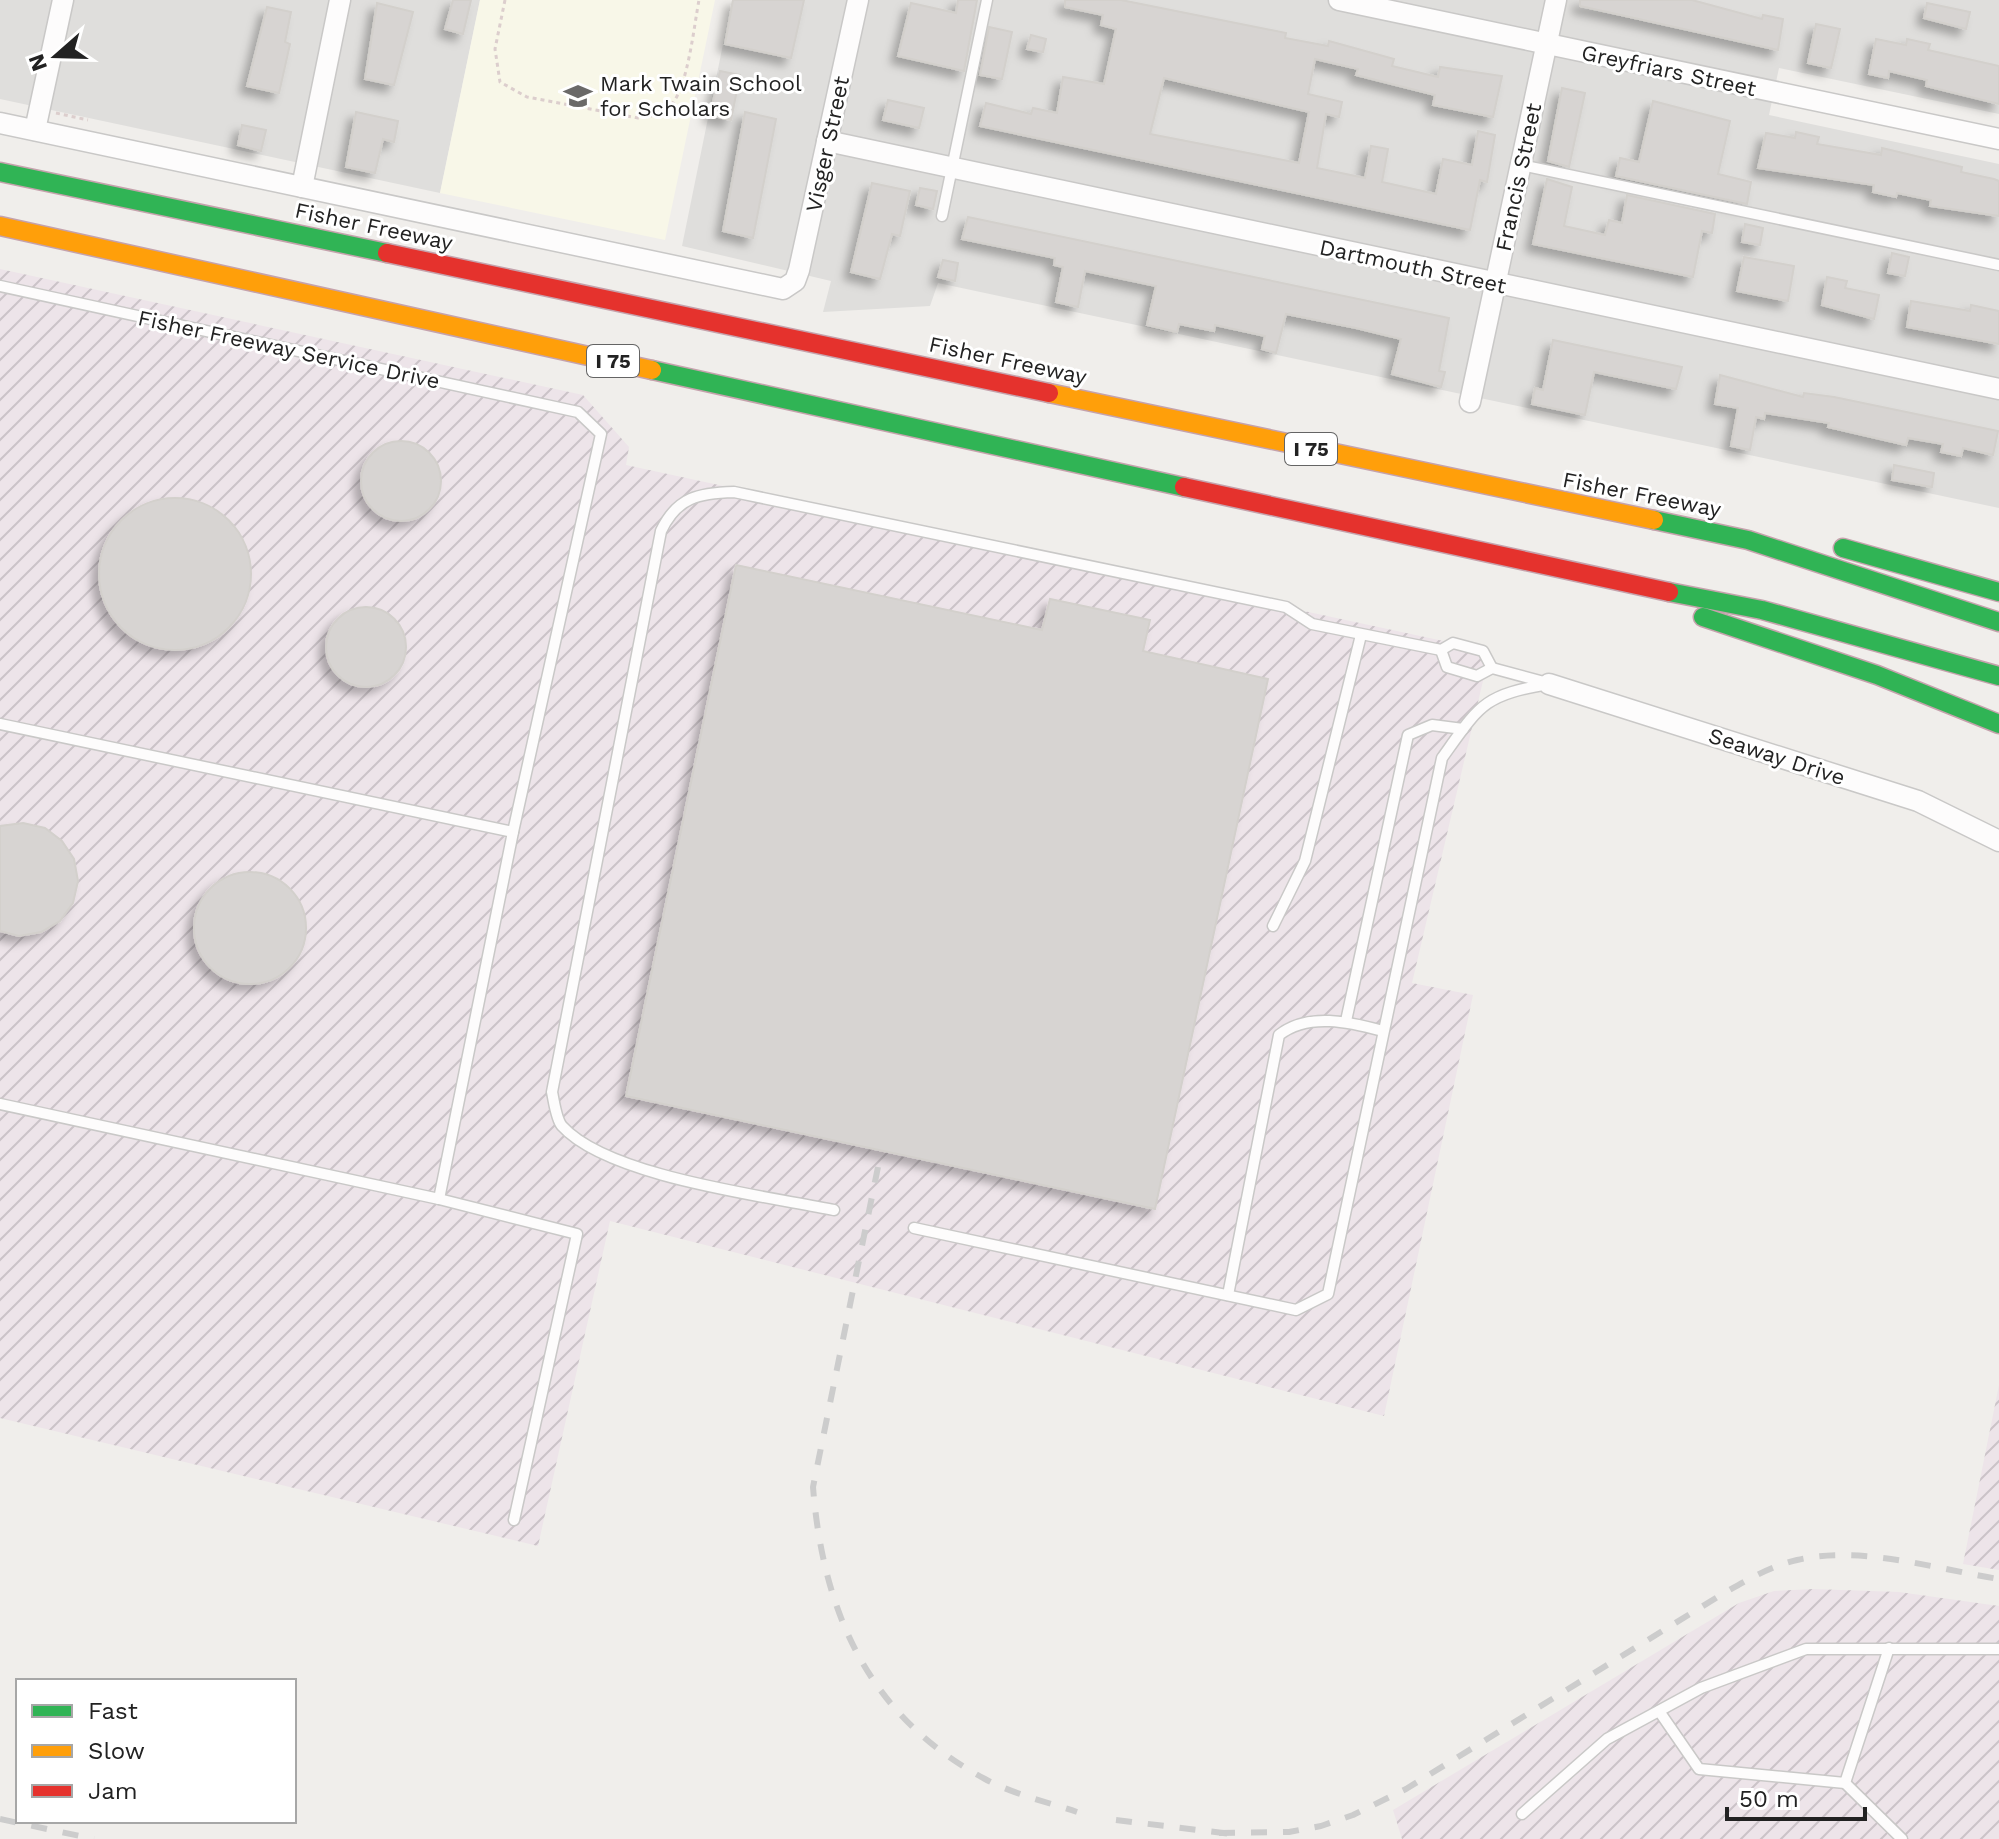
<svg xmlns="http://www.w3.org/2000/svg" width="1999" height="1839" viewBox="0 0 1999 1839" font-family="'Work Sans',sans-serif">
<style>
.residential{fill:#dfdedc}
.industrial{fill:url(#industrial-furrows)}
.education{fill:#f8f7e8}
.building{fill:#d7d4d2;stroke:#d3d0cc;stroke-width:2;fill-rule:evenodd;filter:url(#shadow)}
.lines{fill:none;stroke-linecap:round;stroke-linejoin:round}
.lane-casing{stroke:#c9c8c7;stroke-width:13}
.street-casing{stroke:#c9c8c7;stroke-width:23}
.fast-casing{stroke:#c5a2ac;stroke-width:21}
.slow-casing{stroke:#c5a2ac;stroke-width:21}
.jam-casing{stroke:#c5a2ac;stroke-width:21}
.path{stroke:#dccecd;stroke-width:3;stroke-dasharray:4 4;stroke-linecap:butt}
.lane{stroke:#fdfcfc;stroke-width:10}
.street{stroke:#fdfcfc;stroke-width:20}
.fast{stroke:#30b455;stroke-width:18}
.slow{stroke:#ff9f0a;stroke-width:18}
.jam{stroke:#e5322d;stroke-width:18}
.rail{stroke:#ccc;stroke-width:6;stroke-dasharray:16 16;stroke-linecap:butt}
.labels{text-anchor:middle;stroke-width:6;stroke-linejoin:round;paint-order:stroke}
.shield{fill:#fff;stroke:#646464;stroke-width:2}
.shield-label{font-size:20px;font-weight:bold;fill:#222}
.street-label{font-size:22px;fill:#222;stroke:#fff}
.poi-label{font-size:22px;fill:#222;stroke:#fff;text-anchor:start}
</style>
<defs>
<pattern id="industrial-furrows" width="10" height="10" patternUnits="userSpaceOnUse" patternTransform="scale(2)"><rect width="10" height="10" fill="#ede4e9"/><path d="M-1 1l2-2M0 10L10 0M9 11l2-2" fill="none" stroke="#cbc3c8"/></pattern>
<filter id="shadow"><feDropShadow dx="-7" dy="7" stdDeviation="4" flood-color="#0004"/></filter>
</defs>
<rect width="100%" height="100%" fill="#f0eeeb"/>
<g class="residential">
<path d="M0,0H480L440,193L0,99Z"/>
<path d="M732,0H1999V114L1779,68L1769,115L1999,164V508L938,283L930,306L823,312L831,281L682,246Z"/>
</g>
<g class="industrial">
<path d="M0,269L583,395L629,447L626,465L1490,651L1412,983L1473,995L1384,1416L610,1221L538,1546L0,1418Z"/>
<path d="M1999,1385V1570L1963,1564Z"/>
<path d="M1813,1589L1899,1592L1999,1606V1839H1402L1393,1810L1739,1603L1774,1591Z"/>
</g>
<path class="education" d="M480,0H715L665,240L440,193Z"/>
<g class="building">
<path d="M453,0H471L463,34L445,29Z"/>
<path d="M733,0H804L791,58L725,44Z"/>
<path d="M958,0H977L964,71L898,56L911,3L956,13Z"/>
<path d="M1065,0H1121L1286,33L1285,38L1328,46L1329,41L1394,59L1392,66L1438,77L1440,67L1502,76L1493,117L1433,105L1435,95L1356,75L1358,69L1315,59L1308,94L1342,102L1339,117L1326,114L1317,168L1365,178L1371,146L1388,149L1382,182L1436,194L1443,159L1472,165L1478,131L1495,135L1487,182L1480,180L1470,230L980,126L986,103L1031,114L1033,108L1057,113L1063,77L1104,84L1116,29L1101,25L1103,15L1065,7ZM1164,78L1309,112L1299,163L1150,134Z"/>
<path d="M1580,0H1692L1762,19L1763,15L1783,19L1778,50L1580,6Z"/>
<path d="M377,3L413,12L394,85L365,79Z"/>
<path d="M1927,3L1970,12L1966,29L1924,18Z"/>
<path d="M267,7L291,12L285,42L290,44L279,93L247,86Z"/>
<path d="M1816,24L1840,29L1831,68L1808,63Z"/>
<path d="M989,27L1012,32L1002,79L980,75Z"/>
<path d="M1031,35L1046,39L1043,52L1027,49Z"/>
<path d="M1876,39L1906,45L1907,39L1930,44L1928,50L1999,66V104L1926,86L1927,80L1889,71L1888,78L1869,74Z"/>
<path d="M720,71L740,75L731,120L710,115Z"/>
<path d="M1562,88L1585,93L1569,167L1548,161Z"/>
<path d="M888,100L924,108L919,128L883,120Z"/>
<path d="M1653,101L1730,121L1718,174L1751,182L1747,204L1616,176L1620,158L1639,162Z"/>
<path d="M356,112L398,121L394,142L383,139L375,173L346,167Z"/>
<path d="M745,112L776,119L753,238L723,231Z"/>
<path d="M242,125L266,130L261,151L238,145Z"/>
<path d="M1796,132L1819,137L1817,144L1881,155L1882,148L1962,167L1961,172L1994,179L1999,181V216L1930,206L1931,200L1897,193L1896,197L1873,192L1874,185L1758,168L1766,133L1795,138Z"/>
<path d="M1547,179L1572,187L1564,226L1605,235L1609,220L1622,223L1627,195L1715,214L1712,233L1702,231L1693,277L1533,244Z"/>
<path d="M872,183L910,191L900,236L892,234L880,279L851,272Z"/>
<path d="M920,188L937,191L933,209L916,205Z"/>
<path d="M968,217L1449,318L1439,371L1445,372L1441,387L1392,374L1401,339L1356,328L1286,314L1276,353L1262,349L1265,336L1215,325L1214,331L1179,324L1177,332L1147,325L1156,286L1085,271L1078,307L1056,302L1063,267L1054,265L1055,258L962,239Z"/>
<path d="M1745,224L1763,228L1760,245L1742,242Z"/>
<path d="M1892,253L1909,257L1905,276L1888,273Z"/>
<path d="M1744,257L1794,266L1788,301L1737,291Z"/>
<path d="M943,260L958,263L955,281L938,277Z"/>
<path d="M1827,277L1847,281L1845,288L1879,295L1874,319L1822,305Z"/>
<path d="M1911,301L1970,311L1971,305L1999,311V344L1907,327Z"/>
<path d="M1553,340L1682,367L1676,389L1594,372L1585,415L1532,404L1535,388L1543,390Z"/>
<path d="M1720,375L1803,397L1804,393L1834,397L1998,431L1993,455L1963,448L1961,456L1941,452L1943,444L1908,438L1906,445L1828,427L1829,423L1765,413L1764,419L1756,417L1750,450L1731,446L1738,408L1715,404Z"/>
<circle cx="401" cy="481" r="40"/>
<path d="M1894,465L1934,473L1932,487L1892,480Z"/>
<circle cx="175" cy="574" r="76"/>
<path d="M736,565L1042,630L1050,599L1150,620L1143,651L1268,679L1155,1209L626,1096Z"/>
<circle cx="366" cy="647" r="40"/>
<path d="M23,823L45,828L62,841L74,859L78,881L73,903L60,921L41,932L19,936L0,931V826Z"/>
<circle cx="250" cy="928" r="56"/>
</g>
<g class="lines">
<defs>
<g id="lane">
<path d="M1521,165L1999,265"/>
<path d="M942,216L987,0"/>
<path d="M0,286L578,412L601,434L513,832"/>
<path d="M1441,650L1447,667L1477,676L1492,668L1544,682"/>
<path d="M0,724L513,832L439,1199"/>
<path d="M1273,926L1305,861L1361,635"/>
<path d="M1346,1021L1408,735L1432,725L1463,729"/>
<path d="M0,1104L439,1199L577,1234L514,1520"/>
<path d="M834,1210C766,1196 608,1177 562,1126C556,1119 554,1101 552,1092L661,531C677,497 699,493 734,492L1286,607L1312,624L1441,650L1453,643L1483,651L1492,668"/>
<path d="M914,1228L1296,1310L1328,1294L1442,758C1480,705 1483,695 1549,684"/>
<path d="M1228,1295L1279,1035C1308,1012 1350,1022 1383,1031"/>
<path d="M1659,1711L1699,1769L1845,1783L1889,1648"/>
<path d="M1845,1783L1902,1839"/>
<path d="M1522,1814L1607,1739L1701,1688L1806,1649H1999"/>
</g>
<g id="street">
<path d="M1339,0L1999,139"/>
<path d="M0,123L783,289L795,281L799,270L858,0"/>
<path d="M35,130L63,0"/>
<path d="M827,141L1999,389"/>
<path d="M302,187L340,0"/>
<path d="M1470,402L1556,0"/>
<path d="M1549,684L1918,801L1999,841"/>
</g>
<g id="fast">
<path d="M0,172L387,253"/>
<path d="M652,370L1184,487"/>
<path d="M1654,520L1748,540L1999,622"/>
<path d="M1843,548L1999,592"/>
<path d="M1669,592L1762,610L1999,676"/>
<path d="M1703,617L1877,675L1999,724"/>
</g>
<g id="slow">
<path d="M0,226L652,370"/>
<path d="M1049,393L1654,520"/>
</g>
<g id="jam">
<path d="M387,253L1049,393"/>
<path d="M1184,487L1669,592"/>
</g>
</defs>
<use href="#lane" class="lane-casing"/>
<use href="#street" class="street-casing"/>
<use href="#fast" class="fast-casing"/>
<use href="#slow" class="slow-casing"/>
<use href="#jam" class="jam-casing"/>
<g class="path">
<path d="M505,0L495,49L500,82L527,97L638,118C650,117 664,114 672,104C688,85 694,26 699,0"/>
<path d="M56,113L88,120"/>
</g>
<use href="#lane" class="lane"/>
<use href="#street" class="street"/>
<use href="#fast" class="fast"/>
<use href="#slow" class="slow"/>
<use href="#jam" class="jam"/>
<g class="rail">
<path d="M878,1167L813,1487C823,1613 869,1717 985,1779C1013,1794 1047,1802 1077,1812"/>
<path d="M0,1819L94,1839"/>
<path d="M1116,1820L1231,1834"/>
<path d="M1219,1833L1289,1832L1321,1826L1353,1815L1406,1789L1724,1593C1747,1580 1771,1566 1797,1560C1861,1545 1936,1569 1999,1579"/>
</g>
</g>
<defs>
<symbol id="school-bare" viewBox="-9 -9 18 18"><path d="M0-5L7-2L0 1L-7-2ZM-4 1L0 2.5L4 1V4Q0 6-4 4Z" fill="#6a6968" stroke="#fff" stroke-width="2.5" paint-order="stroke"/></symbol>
</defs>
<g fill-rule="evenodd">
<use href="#school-bare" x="558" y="76" width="40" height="40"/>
</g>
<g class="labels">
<g class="shield">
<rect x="587" y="345" width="52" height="32" rx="6"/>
<rect x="1285" y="433" width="52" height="32" rx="6"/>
</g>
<g class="shield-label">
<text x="613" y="368">I 75</text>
<text x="1311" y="456">I 75</text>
</g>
<g class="street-label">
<text transform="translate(1669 70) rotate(12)" y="8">Greyfriars Street</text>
<text transform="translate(827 144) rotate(-78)" y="8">Visger Street</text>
<text transform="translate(1518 177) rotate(-78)" y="8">Francis Street</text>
<text transform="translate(374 226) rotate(12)" y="8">Fisher Freeway</text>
<text transform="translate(1413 266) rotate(12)" y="8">Dartmouth Street</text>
<text transform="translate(289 349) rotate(12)" y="8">Fisher Freeway Service Drive</text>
<text transform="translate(1008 360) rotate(12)" y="8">Fisher Freeway</text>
<text transform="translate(1642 494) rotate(11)" y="8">Fisher Freeway</text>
<text transform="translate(1777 756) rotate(18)" y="8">Seaway Drive</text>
</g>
<g class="poi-label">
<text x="600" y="91">Mark Twain School<tspan x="600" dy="25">for Scholars</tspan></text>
</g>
</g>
<rect x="16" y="1679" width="280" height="144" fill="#ffffff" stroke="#a7a7a7" stroke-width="2"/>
<rect x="32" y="1705" width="40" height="12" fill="#30b455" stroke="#a7a7a7" stroke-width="2"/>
<text x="88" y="1719" font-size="24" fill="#222222">Fast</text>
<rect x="32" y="1745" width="40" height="12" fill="#ff9f0a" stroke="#a7a7a7" stroke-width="2"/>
<text x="88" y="1759" font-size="24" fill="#222222">Slow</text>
<rect x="32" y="1785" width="40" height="12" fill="#e5322d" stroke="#a7a7a7" stroke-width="2"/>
<text x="88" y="1799" font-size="24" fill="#222222">Jam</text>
<g transform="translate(56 56) rotate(250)" stroke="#ffffff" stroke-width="6" paint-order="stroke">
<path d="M0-6L14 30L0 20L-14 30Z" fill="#222222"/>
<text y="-12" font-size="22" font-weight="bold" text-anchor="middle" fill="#222222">N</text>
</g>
<path d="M1727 1807v12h138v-12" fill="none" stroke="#222222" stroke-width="4"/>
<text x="1739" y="1807" font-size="24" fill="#222222" stroke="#ffffff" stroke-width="6" paint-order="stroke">50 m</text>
</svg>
